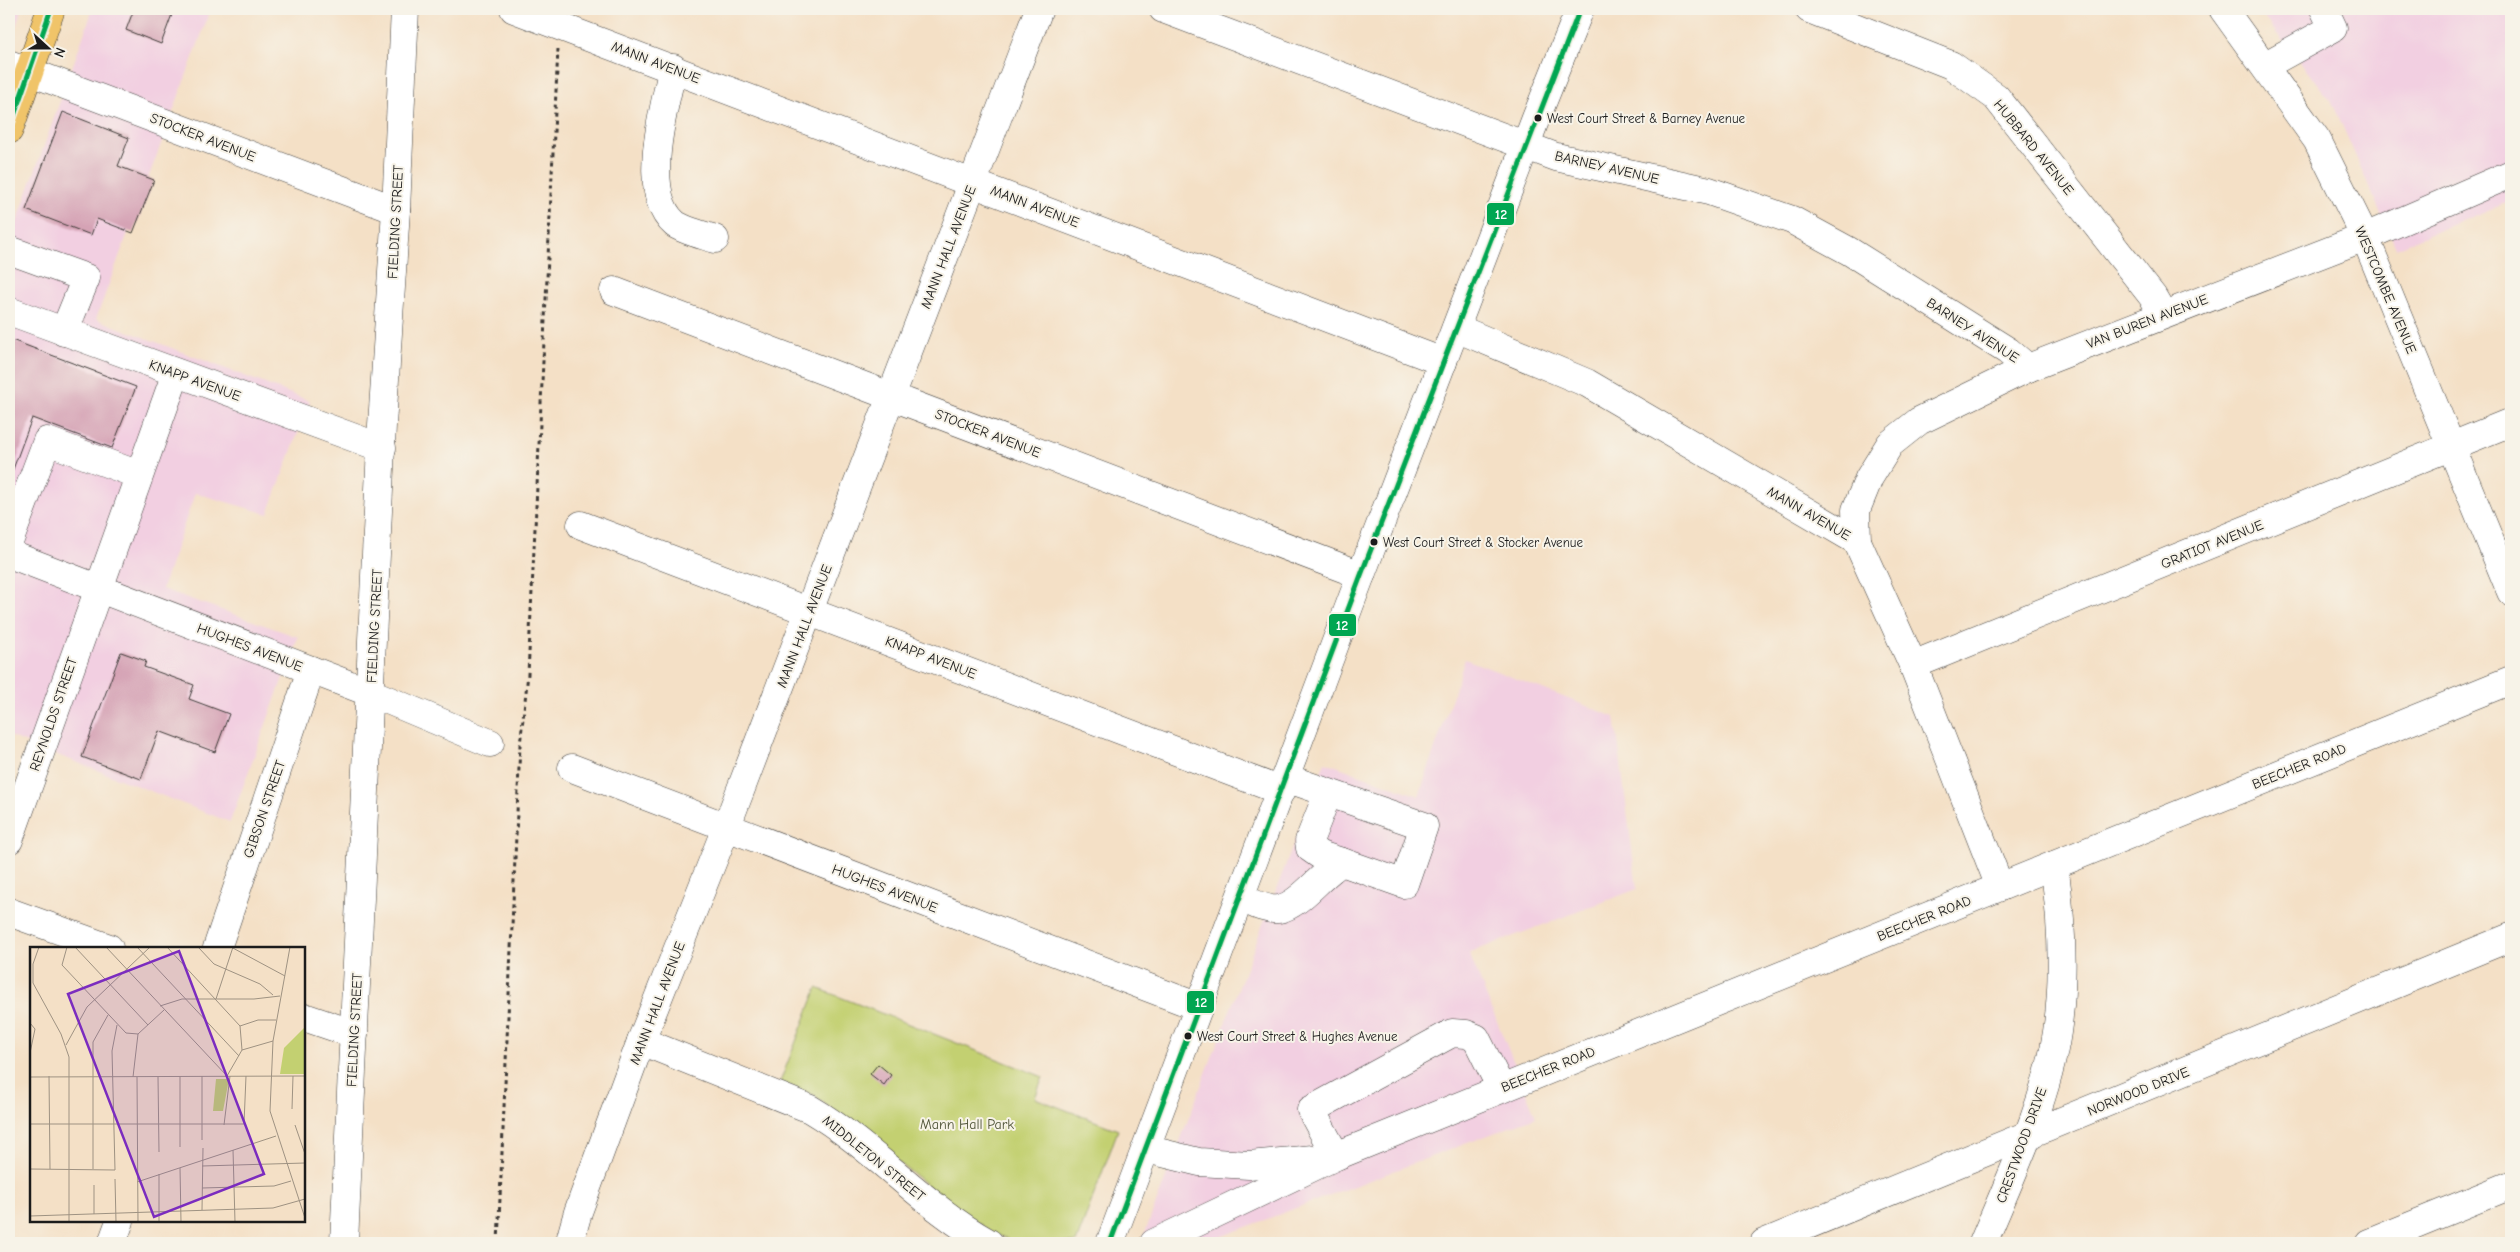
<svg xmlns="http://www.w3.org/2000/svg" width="2520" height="1252" viewBox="0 0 2520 1252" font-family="'Comic Neue',sans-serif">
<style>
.built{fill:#f2cfe1}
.green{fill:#c3d071;stroke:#707646}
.building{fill:#d5a3b5}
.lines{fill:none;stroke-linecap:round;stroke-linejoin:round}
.minor-casing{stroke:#3c3936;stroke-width:29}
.major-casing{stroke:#3c3936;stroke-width:29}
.path{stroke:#3c3936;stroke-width:3;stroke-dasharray:4 4;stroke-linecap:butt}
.minor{stroke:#fff;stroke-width:28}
.major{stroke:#f0c469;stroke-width:28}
.bus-1-casing{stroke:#f7f3e8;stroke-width:9}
.bus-1{stroke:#00a651;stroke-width:5}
.bus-dot{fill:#1c1c1c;stroke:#f7f3e8;stroke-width:2}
.labels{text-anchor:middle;stroke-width:4;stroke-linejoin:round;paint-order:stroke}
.bus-label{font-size:13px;fill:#1c1c1c;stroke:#f7f3e8;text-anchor:start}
.street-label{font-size:14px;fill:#1c1c1c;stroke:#f7f3e8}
.park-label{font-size:14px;fill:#4e5236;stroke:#f7f3e8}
.inset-road{fill:none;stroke:#9e9282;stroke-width:1}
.view{fill:#7b2cbf;fill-opacity:0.15;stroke:#7b2cbf;stroke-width:2.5}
.inset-edge{fill:none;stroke:#1c1c1c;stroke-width:2.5}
.line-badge{stroke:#f7f3e8;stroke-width:2}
.badge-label{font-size:14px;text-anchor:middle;font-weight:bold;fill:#fff}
</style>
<rect width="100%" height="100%" fill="#f7f3e8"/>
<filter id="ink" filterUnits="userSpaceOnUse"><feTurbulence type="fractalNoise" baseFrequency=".02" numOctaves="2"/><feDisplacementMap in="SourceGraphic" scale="10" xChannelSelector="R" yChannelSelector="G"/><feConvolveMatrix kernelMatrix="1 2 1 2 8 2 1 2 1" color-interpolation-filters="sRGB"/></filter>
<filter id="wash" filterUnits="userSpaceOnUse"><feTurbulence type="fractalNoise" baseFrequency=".0096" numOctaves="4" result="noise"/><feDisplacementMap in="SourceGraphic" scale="20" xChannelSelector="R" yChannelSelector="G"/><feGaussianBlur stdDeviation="1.12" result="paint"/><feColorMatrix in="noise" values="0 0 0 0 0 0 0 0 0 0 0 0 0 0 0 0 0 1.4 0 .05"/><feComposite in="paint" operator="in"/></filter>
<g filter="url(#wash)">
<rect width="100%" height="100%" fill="#f4e0c6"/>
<g class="built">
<path d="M9,9H22L9,46Z"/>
<path d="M93,9H211L96,319L310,401L268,514L195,493L162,589L298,637L230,822L9,736V244Z"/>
<path d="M2257,9H2511V201L2396,248L2332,102Z"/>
<path d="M1465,659L1615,717L1637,889L1469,953L1536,1117L1204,1243H1141L1325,762L1419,796Z"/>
</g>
<path class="green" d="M817,988L1043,1077L1035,1098L1118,1130L1076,1243H1018L995,1234L961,1212L814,1095L780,1082Z"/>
<g id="blocks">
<g class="building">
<path d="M134,9H174L161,44L126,30Z"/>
<path d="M63,112L129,138L118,166L154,180L133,233L97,219L91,235L26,210Z"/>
<path d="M9,339L136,387L112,448L32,418L9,480Z"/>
<path d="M121,652L146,661L144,667L194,685L189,699L229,714L215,752L159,731L141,779L82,757Z"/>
<path d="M878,1064L891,1075L884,1085L870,1074Z"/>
</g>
</g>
</g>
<g filter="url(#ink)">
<use href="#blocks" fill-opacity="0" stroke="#3c3936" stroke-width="1"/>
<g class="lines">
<defs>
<g id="minor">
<path d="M514,9L1443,362"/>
<path d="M1163,9L1556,157L1709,191L1792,220L1849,251L2008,351L2028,368"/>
<path d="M1809,9L1951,65L1996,97L2153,297L2163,314"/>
<path d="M2223,9L2317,140L2365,237L2511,592"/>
<path d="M9,64L396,210"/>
<path d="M2266,65L2333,28L2324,9"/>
<path d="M673,68C664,107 639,194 675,224C685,231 703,235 715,239"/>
<path d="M9,250L86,278L64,332"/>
<path d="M614,291L1361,575"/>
<path d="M9,311L382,448"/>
<path d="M1456,328L1587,383L1857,541L1913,665L2000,887"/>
<path d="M581,525L1281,791"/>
<path d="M1857,541L1856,510L1869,478L1890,444L1919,421L2028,368L2365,237L2511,174"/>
<path d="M9,542L47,441L139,475"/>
<path d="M9,554L371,693L490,743"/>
<path d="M1913,665L2511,422"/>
<path d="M572,768L1199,1007"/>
<path d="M1328,793L1309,841L1310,848L1320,855L1342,862"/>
<path d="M9,840L176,373"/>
<path d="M1241,898C1251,902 1267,911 1279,909C1300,905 1322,873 1342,862L1404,884L1424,826L1286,778"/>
<path d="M9,912L109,948"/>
<path d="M217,948L311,670"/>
<path d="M304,1017L354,1034"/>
<path d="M641,1041L810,1109C874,1147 923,1206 989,1243"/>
<path d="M1146,1149L1199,1162L1249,1165L1313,1159"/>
<path d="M1336,1156L1311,1110L1452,1033L1466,1034L1476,1038L1501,1088"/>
<path d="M112,1243L120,1221"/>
<path d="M344,1243L382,425L396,210L405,9"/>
<path d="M571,1243V1237L578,1212L641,1041L726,828L1039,9"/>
<path d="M1110,1243L1361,575L1536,118L1580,9"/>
<path d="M1154,1243L1336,1156L2511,680"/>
<path d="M1764,1243L2511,937"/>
<path d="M1983,1243C2010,1178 2047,1102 2057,1032C2065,977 2062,920 2054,865"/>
<path d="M2369,1243L2511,1185"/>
</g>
<path id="major" d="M9,130L51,9"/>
</defs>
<use href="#minor" class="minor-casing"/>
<use href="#major" class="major-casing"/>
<path class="path" d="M498,1243L520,745L528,674L558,49"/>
<use href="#minor" class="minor"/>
<use href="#major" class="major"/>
<defs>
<g id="bus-1">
<path d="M9,130L51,9"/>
<path d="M1110,1243L1361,575L1580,9"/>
</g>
</defs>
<use href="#bus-1" class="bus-1-casing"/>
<use href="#bus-1" class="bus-1"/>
</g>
</g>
<g class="bus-dot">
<circle cx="1538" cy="118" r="4.5"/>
<circle cx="1374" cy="542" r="4.5"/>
<circle cx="1188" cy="1036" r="4.5"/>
</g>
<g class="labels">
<g class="bus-label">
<text x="1547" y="123">West Court Street &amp; Barney Avenue</text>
<text x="1383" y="547">West Court Street &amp; Stocker Avenue</text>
<text x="1197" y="1041">West Court Street &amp; Hughes Avenue</text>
</g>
<g class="street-label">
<text transform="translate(656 62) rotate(21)" y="5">MANN AVENUE</text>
<text transform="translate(203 137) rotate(21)" y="5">STOCKER AVENUE</text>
<text transform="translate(2034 147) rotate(51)" y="5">HUBBARD AVENUE</text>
<text transform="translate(1607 167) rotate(13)" y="5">BARNEY AVENUE</text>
<text transform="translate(1035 206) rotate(21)" y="5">MANN AVENUE</text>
<text transform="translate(395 222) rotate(-87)" y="5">FIELDING STREET</text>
<text transform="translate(948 247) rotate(-69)" y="5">MANN HALL AVENUE</text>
<text transform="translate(2386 290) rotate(67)" y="5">WESTCOMBE AVENUE</text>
<text transform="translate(2147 321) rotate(-21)" y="5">VAN BUREN AVENUE</text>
<text transform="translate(1973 330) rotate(33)" y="5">BARNEY AVENUE</text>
<text transform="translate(195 380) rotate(20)" y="5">KNAPP AVENUE</text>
<text transform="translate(988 433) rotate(21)" y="5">STOCKER AVENUE</text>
<text transform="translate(1809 513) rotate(30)" y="5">MANN AVENUE</text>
<text transform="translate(2212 544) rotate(-22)" y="5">GRATIOT AVENUE</text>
<text transform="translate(374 626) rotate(-87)" y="5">FIELDING STREET</text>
<text transform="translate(804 626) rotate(-69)" y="5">MANN HALL AVENUE</text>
<text transform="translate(250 647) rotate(21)" y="5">HUGHES AVENUE</text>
<text transform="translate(931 657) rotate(21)" y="5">KNAPP AVENUE</text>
<text transform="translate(53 714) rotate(-71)" y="5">REYNOLDS STREET</text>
<text transform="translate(2299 766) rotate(-22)" y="5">BEECHER ROAD</text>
<text transform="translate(264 809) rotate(-71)" y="5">GIBSON STREET</text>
<text transform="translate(885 888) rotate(21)" y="5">HUGHES AVENUE</text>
<text transform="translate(1924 918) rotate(-22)" y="5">BEECHER ROAD</text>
<text transform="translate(657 1003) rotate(-69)" y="5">MANN HALL AVENUE</text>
<text transform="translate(354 1030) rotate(-87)" y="5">FIELDING STREET</text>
<text transform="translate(1548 1069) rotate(-22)" y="5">BEECHER ROAD</text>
<text transform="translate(2138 1091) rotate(-22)" y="5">NORWOOD DRIVE</text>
<text transform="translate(2021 1145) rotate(-70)" y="5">CRESTWOOD DRIVE</text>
<text transform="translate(874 1158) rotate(39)" y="5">MIDDLETON STREET</text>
</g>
<g class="park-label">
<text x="967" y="1129">Mann Hall Park</text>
</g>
</g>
<g transform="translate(30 947)">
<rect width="275" height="275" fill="#f4e0c6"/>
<path d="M275,80V127H250L254,101ZM186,132H199L193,164H183Z" fill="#c3d071"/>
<path class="inset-road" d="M9,0L3,17V36L31,87L39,110V275M37,0L32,18L96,86L108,87M45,0L118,78M76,0L197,129L212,103L243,94M107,0L209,109M137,0L210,79L212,103M168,0L184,17L230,37L243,48M201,0L255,29M260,0L243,94L240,164L275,271M186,52L203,0M130,59L152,52H224L250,49M0,76L5,82L0,106M210,79L228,73H246M36,98L57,60L120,0M19,129L20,222M150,129V200M172,129V193M0,130L275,129M103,130L108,87L134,63M107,130L108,275M128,130L129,205M262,162L263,129M0,177H214L216,129M194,178L200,129M265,178L275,207M203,203L205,275M172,219L275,216M150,221L151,275M0,222L85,223L82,104L87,78M63,222V95L78,68M129,227V275M85,232L86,275M107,235L246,189M64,238V267M172,241L244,239L261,234M172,263L173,201M0,269L243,261L275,252"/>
<path class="view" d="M149,4L234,227L124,270L38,47Z"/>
<rect width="275" height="275" class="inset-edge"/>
</g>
<g class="line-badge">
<rect x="1486" y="202" width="29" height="24" rx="5" fill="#00a651"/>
<rect x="1328" y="613" width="29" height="24" rx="5" fill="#00a651"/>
<rect x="1186" y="990" width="29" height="24" rx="5" fill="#00a651"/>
</g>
<g class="badge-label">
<text x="1501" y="219">12</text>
<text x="1342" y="630">12</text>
<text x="1201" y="1007">12</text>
</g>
<rect width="2520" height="1252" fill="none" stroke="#f7f3e8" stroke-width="30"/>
<g transform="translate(48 48) rotate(111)" stroke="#f7f3e8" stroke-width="4" paint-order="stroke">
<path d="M0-4L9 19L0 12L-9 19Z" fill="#1c1c1c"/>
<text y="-8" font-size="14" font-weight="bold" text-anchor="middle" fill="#1c1c1c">N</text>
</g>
</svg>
